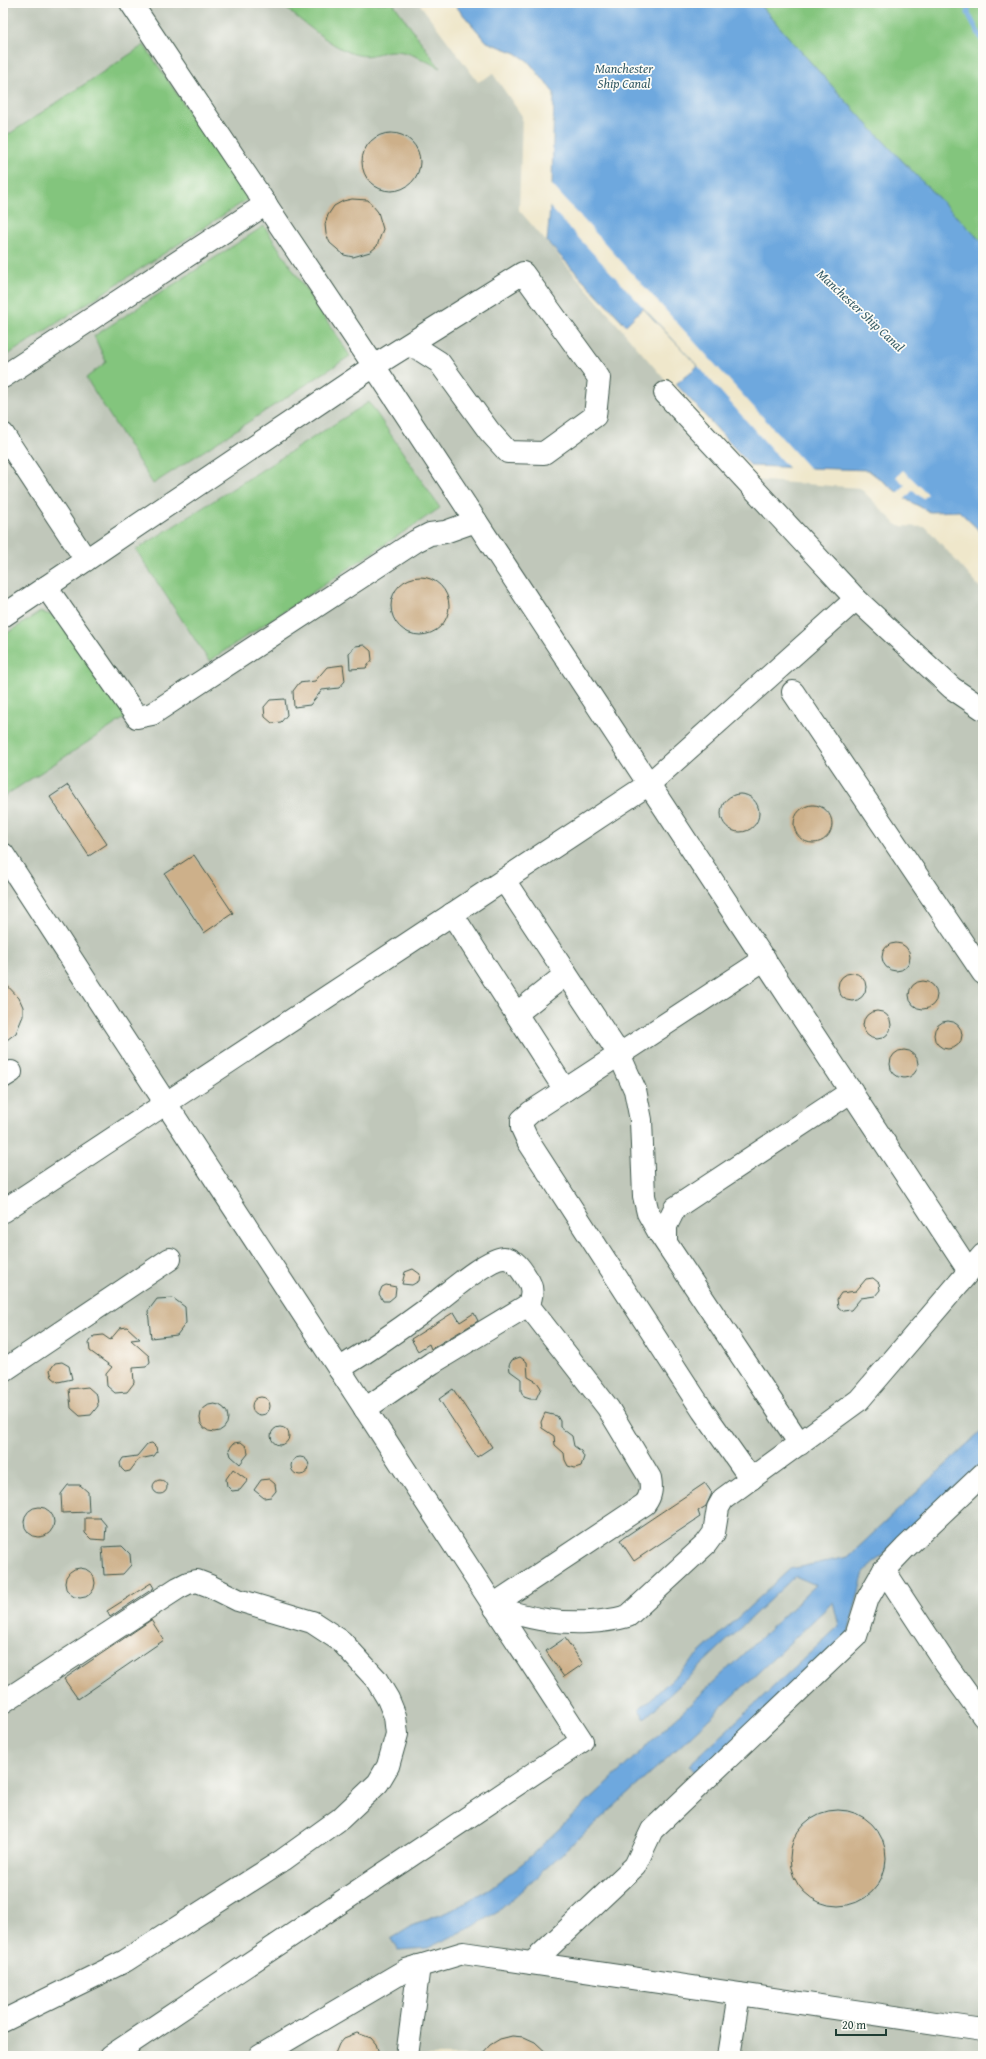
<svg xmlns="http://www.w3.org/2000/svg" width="986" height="2059" viewBox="0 0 986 2059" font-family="'Gentium Book Plus',serif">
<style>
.industrial{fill:#c0c7ba}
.green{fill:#83c57d;stroke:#518158}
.water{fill:#6ea8de;stroke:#467289}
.pier{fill:#efe7cb}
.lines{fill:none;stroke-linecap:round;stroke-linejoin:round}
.stream{stroke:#6ea8de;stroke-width:5}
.building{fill:#cdb08a}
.minor-casing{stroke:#3e564b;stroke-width:24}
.minor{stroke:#fff;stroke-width:22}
.labels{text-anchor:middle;stroke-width:3.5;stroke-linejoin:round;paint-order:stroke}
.water-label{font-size:13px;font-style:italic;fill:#375d67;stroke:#fdfcf7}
</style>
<rect width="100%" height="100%" fill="#fdfcf7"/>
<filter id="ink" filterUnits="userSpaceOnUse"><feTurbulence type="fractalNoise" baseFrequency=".025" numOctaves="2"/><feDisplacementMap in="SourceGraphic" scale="8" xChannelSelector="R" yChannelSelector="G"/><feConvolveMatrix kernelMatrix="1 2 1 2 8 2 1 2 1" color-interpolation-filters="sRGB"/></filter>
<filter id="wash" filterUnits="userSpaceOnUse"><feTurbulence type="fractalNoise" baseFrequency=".012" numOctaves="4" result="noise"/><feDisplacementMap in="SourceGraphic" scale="16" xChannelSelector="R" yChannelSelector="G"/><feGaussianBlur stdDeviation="0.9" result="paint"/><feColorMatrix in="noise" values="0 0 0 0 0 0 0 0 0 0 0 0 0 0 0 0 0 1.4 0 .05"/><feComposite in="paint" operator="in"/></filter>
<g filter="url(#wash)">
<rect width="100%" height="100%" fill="#efe7cb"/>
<path class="industrial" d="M3,3H419L478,82L493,74L522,116L519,210L751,480L860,488L898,526L926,527L983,591V2056H3Z"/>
<g class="green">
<path d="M279,3H393L440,68C425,61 409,50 391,51C379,52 371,58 358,55C335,51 299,18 279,3Z"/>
<path d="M759,3H983V243C906,166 829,86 759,3Z"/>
<path d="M144,45L248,199L3,358V138Z"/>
<path d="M264,226L350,356L153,484L86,378L106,362L94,336Z"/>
<path d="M369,402L440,508L209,661L136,550Z"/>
<path d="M40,612L63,618L128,716L3,797V636Z"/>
</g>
<g class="water">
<path d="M453,3H759C829,86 906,166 983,243V534L959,511L930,512L909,501L868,470L751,466L676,384L698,366L643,308L626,325L547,242L552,185L554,93L528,61L516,53L487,42Z"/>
<path d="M983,1430V1461L864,1572L848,1633L697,1774L689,1765L839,1626L833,1602L675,1751L501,1909L474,1926L428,1948L398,1950L391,1939L412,1926L452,1910L490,1888L523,1863L816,1585L795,1576L645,1718L639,1710L790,1569L848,1557Z"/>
</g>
<g class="pier">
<path d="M552,185L811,470L789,469L698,366L548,205L550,187Z"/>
<path d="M903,470L928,494L923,499L913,490L904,500L896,494L905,485L896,477Z"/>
</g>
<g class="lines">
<path class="stream" d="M969,3L968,13L983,42"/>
</g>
<g id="blocks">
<g class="building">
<circle cx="391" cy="162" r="29"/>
<path d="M352,199L368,200L378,212L383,229L377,246L370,252L353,257L344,255L330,243L326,234L325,224L328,215L334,206L343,201Z"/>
<circle cx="420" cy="606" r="29"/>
<path d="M364,645L371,651L372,660L366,668L350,669L349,653L355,646Z"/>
<path d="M343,665L345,681L339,688L322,690L310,705L294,707L293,691L299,683L315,681L327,667Z"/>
<path d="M285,699L287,715L281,722L272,723L265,717L264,707L270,700Z"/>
<path d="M68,785L107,844L89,856L50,797Z"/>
<circle cx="740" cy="813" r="19"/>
<circle cx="813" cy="824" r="19"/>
<path d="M194,855L233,913L204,933L165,874Z"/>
<circle cx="896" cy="957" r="14"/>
<circle cx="852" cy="987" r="14"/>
<circle cx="923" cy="995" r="14"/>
<path d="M3,981L19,998L23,1007V1016L16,1033L3,1043Z"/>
<circle cx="877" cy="1025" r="14"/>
<circle cx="948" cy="1035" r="14"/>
<circle cx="904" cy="1064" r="14"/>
<path d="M413,1269L420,1274L419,1281L412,1285L402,1284L405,1272Z"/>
<path d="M873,1278L879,1283L880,1290L875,1296L861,1298L851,1310L843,1311L838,1307L837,1299L841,1293L856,1291L866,1279Z"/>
<path d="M386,1285L396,1287L395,1296L389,1301H383L379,1294L382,1287Z"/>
<path d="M173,1298L185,1307L186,1323L177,1335L151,1338L148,1311L157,1299Z"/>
<path d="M454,1312L460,1322L474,1313L478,1321L431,1349L429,1344L418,1351L411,1339Z"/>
<path d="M127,1327L140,1339L131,1340L149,1356L150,1362L146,1367L133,1368L134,1383L127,1392L115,1393L107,1386L106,1374L112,1367L90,1351L89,1343L94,1336L103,1335L110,1340L120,1328Z"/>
<path d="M520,1357L527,1362L528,1377L537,1382L541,1388L536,1399H530L524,1397L521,1391V1379L510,1371L509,1365L512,1360Z"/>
<path d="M62,1362L69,1366L72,1379L58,1382L52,1377L50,1370L55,1363Z"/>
<path d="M88,1387L97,1395L98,1406L91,1415L80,1416L71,1408L69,1389Z"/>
<path d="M453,1389L492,1447L477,1457L439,1399Z"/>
<circle cx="261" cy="1406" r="9"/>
<circle cx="214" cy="1418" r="14"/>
<path d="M545,1413L557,1416L560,1421V1427L572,1436L574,1446L581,1451L584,1457L581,1466L575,1468L568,1466L565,1460L564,1453L555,1445L554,1436L542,1428L541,1422Z"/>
<circle cx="280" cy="1436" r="9"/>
<path d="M241,1442L247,1447L248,1454L240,1464L231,1456L229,1449L234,1443Z"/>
<path d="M152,1443L156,1447L157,1452L154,1456L139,1459L130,1471L125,1472L121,1468L120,1463L123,1458L137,1456L147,1444Z"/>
<circle cx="300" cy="1466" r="9"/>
<path d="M233,1469L248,1480L240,1490L232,1491L227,1486L226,1479Z"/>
<path d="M269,1479L275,1484L276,1491L271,1497L264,1498L254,1490L261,1480Z"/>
<circle cx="160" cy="1487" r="7"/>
<path d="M705,1483L712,1493L706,1506L698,1511L700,1517L634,1561L620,1540Z"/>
<path d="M68,1485H80L88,1492L89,1512L62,1513L61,1494Z"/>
<circle cx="39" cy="1522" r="15"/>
<path d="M85,1518H100L106,1525L105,1540L91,1539L85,1533Z"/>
<path d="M122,1546L130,1554L131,1565L123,1574L104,1575L102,1547Z"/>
<circle cx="80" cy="1583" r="15"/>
<path d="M151,1583L154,1588L110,1617L107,1611Z"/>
<path d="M151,1620L164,1640L78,1699L64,1679Z"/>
<path d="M565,1638L583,1664L564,1677L546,1651Z"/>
<circle cx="838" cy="1858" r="48"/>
<path d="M357,2033L371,2038L376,2044L380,2056H334L339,2044L344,2038Z"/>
<path d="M512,2036L524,2037L535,2042L550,2056H480L490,2045L500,2039Z"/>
</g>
</g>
</g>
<g filter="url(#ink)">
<use href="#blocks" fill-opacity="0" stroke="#3e564b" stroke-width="1"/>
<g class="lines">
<defs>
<g id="minor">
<path d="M131,3L374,366L969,1271"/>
<path d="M3,377L266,204"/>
<path d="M665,393L856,599L952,688L983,709"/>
<path d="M3,434L86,560"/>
<path d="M46,587L137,717L152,714L416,541L430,534L445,532L476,521"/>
<path d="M3,616L374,366L523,273L599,378L595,416L544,453L508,452L489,431L439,362L417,348L407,346"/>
<path d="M793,692L983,973"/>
<path d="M3,854L582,1741L111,2056"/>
<path d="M504,880L619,1054L635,1090L641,1120L644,1196L648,1213L658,1231L800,1444"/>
<path d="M452,914L565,1090L765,959"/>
<path d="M516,1014L566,974"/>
<path d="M3,1077L11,1072"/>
<path d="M565,1090L531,1112L522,1120V1128L528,1141L703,1411L751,1479"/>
<path d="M3,1211L649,784L856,599"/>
<path d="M666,1242V1226L675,1208L852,1091"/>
<path d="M339,1369C368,1351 396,1332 423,1312C439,1301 486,1258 504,1258C514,1258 521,1269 526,1277C533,1286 533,1295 528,1305L432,1363L365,1409"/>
<path d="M3,1371L170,1259"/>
<path d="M884,1570L945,1663L983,1716"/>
<path d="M493,1605L645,1504C651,1496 652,1489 650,1478L608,1408L528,1305"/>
<path d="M495,1608C511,1612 529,1618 546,1620C572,1624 603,1623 628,1616L706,1544L714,1533L718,1508L723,1499L859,1400L983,1255"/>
<path d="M3,1702L178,1588L188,1583L197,1581L210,1586L238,1600L312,1622L341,1641L376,1679L388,1699L395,1716L397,1734L388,1766L378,1783L340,1819L283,1860L125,1961L3,2021"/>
<path d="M532,1963L635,1866L652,1830L856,1636L868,1598L884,1570L905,1548L983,1474"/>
<path d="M260,2056L406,1970L463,1953L983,2030"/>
<path d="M407,2056L419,1966"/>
<path d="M729,2056L739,1994"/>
</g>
</defs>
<use href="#minor" class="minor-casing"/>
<use href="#minor" class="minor"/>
</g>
</g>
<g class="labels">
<g class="water-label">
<text x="624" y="73">Manchester<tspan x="624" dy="15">Ship Canal</tspan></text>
<text transform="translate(861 310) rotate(43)" y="5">Manchester Ship Canal</text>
</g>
</g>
<rect width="986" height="2059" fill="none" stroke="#fdfcf7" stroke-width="16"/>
<path d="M836 2029v6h50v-6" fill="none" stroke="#1f3d34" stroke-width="2"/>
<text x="842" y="2029" font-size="12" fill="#1f3d34" stroke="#fdfcf7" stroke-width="3" paint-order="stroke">20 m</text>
</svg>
